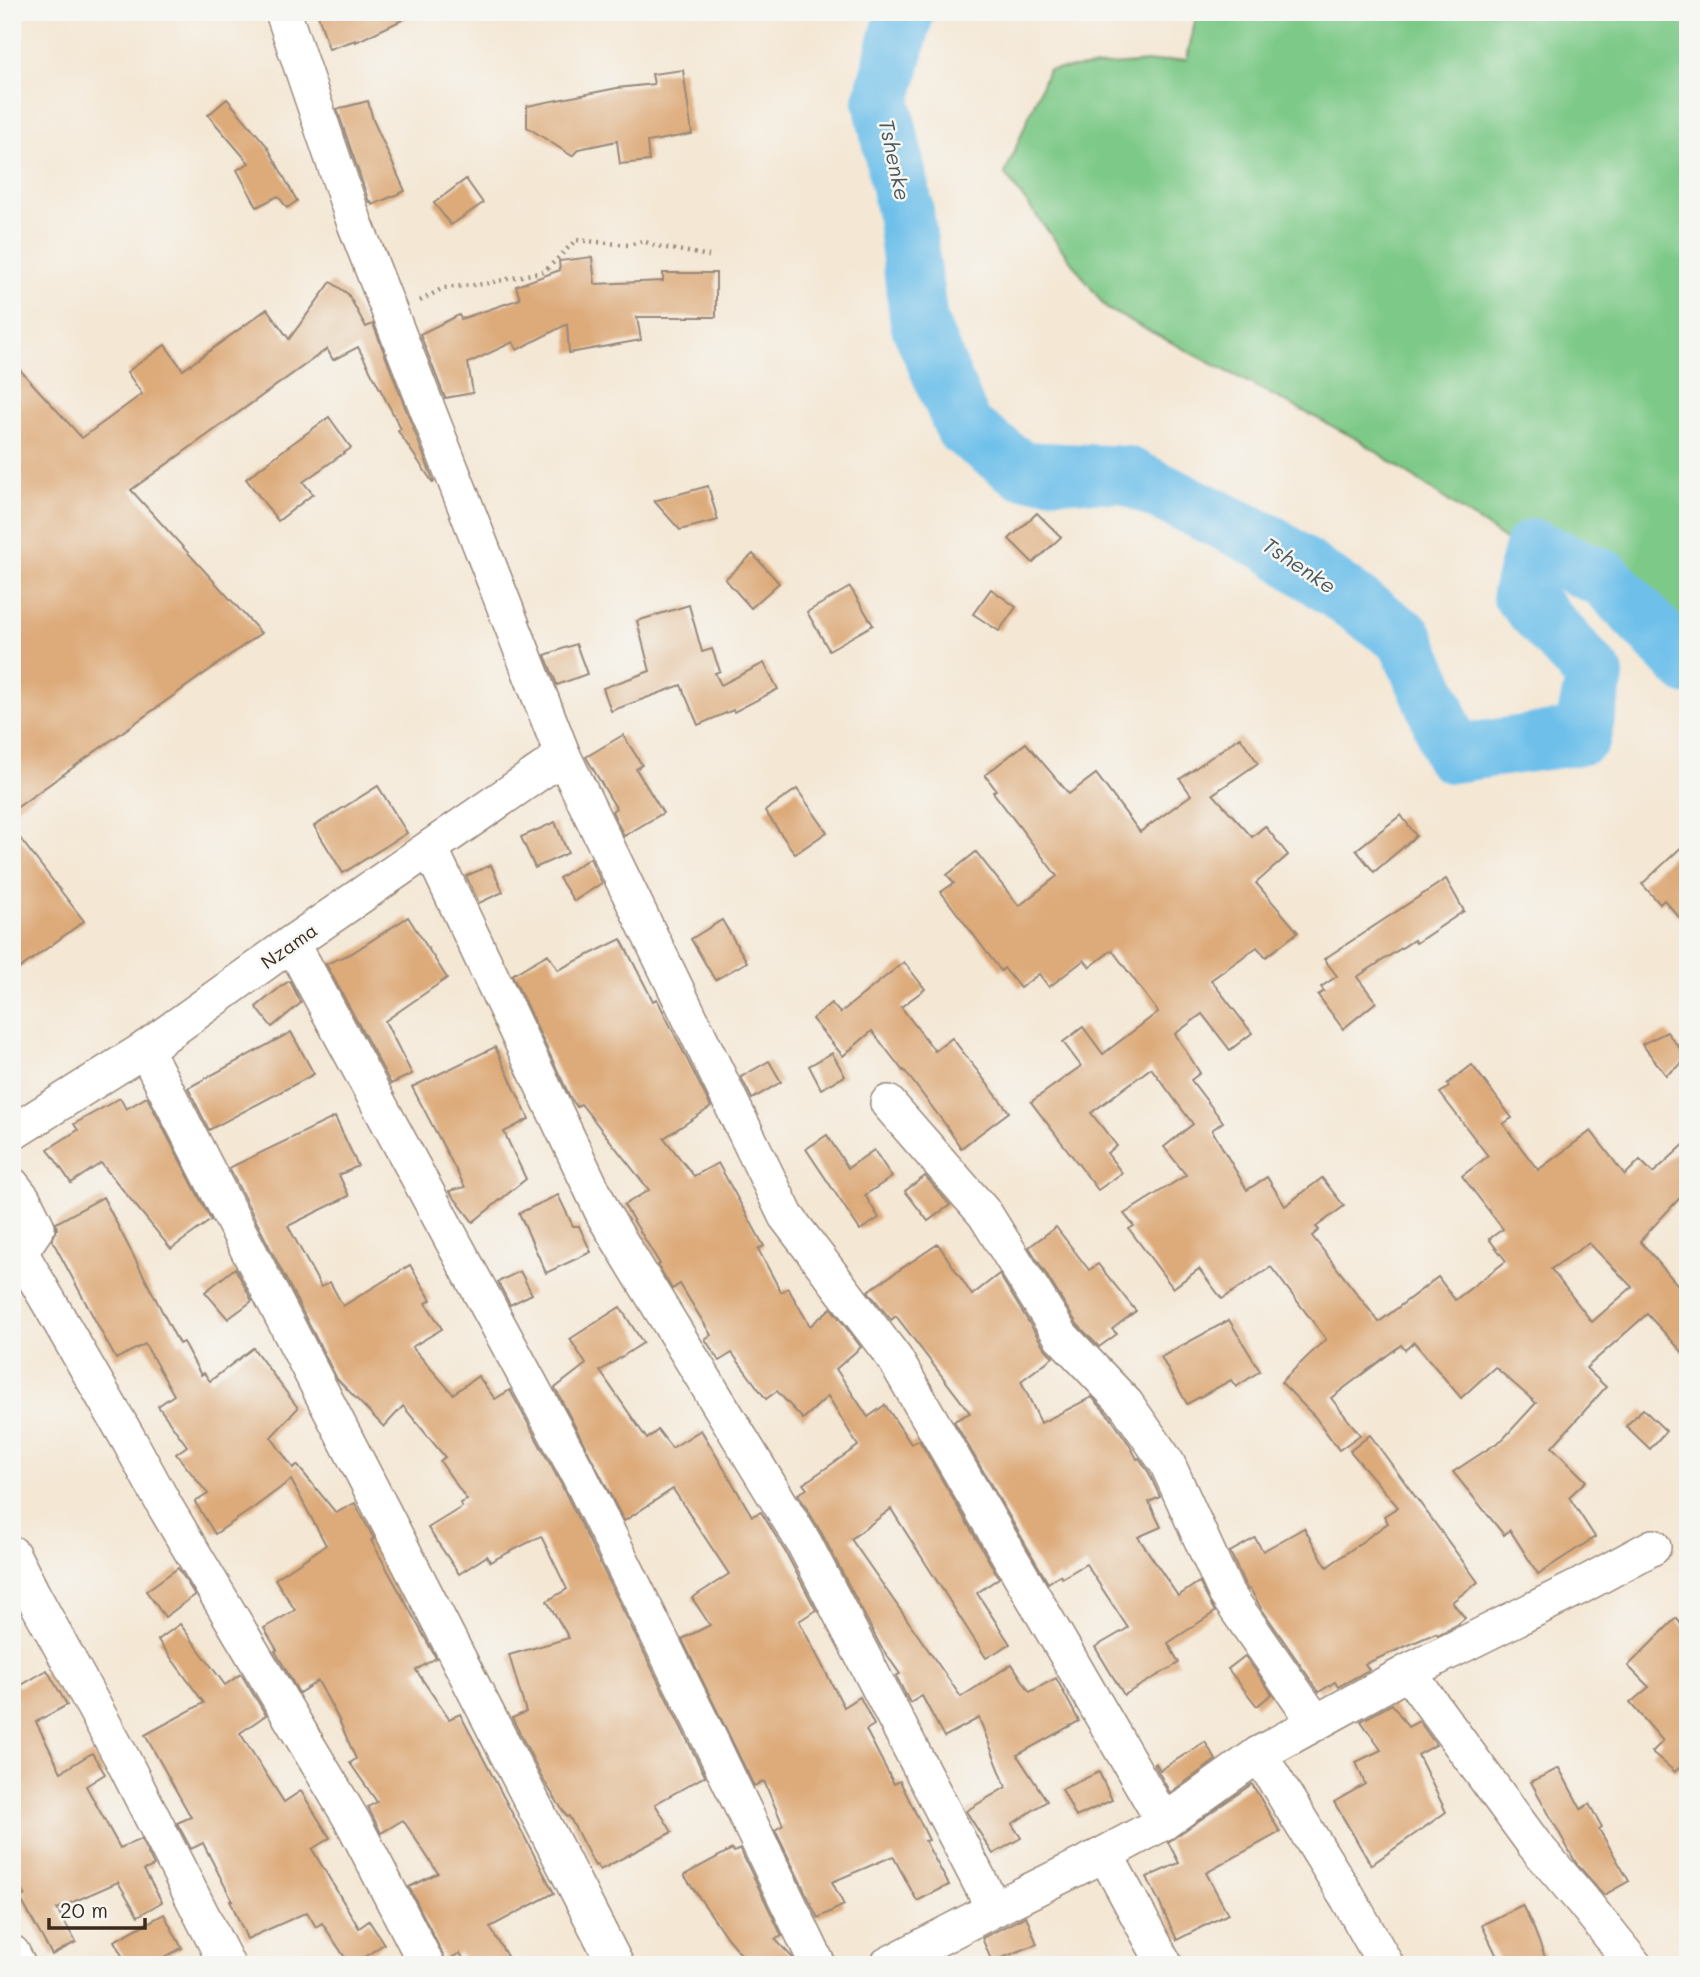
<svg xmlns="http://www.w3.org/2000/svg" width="1700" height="1977" viewBox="0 0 1700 1977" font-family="Mali,sans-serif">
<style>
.green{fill:#7dc987;stroke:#5c7a52;stroke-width:2}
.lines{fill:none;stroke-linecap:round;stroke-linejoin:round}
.river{stroke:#6ec0ea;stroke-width:58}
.building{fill:#ddaa79;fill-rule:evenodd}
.minor-casing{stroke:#988879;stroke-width:38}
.path{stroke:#988879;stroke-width:4.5;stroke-dasharray:2 5;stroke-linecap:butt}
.minor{stroke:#fff;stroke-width:35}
.labels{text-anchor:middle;stroke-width:5;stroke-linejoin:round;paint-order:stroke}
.street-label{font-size:19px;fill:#3b2a1e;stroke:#f6f6f2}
.water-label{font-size:21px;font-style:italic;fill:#4a575b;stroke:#f6f6f2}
</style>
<rect width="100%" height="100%" fill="#f6f6f2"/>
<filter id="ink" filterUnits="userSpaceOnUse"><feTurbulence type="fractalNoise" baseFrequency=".0143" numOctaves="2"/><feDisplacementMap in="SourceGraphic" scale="14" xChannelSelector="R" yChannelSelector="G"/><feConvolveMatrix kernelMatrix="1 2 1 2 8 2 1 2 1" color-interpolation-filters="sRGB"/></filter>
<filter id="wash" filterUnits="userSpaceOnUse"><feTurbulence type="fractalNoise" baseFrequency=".00686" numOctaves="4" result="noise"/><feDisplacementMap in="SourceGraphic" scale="28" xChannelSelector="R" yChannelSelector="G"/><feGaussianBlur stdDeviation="1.57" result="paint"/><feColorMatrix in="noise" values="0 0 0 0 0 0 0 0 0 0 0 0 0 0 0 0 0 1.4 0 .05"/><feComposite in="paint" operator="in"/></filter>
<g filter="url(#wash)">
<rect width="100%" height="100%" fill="#f4e7d4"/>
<path class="green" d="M1197,12H1688V684L1555,574L1359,440L1107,309L1005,174L1048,70L1187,59Z"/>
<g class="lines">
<path class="river" d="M905,12L882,101L905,211L919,323L964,428L1021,470L1126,475L1271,544L1405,638L1435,705L1452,754L1582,736L1595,676L1521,594L1533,548L1605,579L1688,666"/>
</g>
<g id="blocks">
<g class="building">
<path d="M317,12H419L356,42V40L329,49Z"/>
<path d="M683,70L692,134L647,142L649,161L620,164L617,141L579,149L572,156L527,127V106L617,88L654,84L652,74Z"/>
<path d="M227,99L267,146L297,201L287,208L278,196L257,207L237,170L249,163L208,115Z"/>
<path d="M368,101L373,120L405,191L372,205L371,201L369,202L337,109Z"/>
<path d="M466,179L483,203L451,225L434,203Z"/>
<path d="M592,257L595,284L663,281V273H716V317H637L641,340L569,353L567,324L517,350L513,342L468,363L473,393L445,398L420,334L459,315L461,319L520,299L516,286L560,270L559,261Z"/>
<path d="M331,282L348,294L366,327L373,324L434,482L433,483L398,431L401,429L358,347L333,360L327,349L131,490L261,633L12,811V361L82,438L142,394L127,372L165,345L183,370L267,309L289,339Z"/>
<path d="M329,417L351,448L303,482L313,494L278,521L246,479L285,449Z"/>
<path d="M708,486L718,520L680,530L654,501Z"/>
<path d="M1037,513L1061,537L1033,563L1009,539Z"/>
<path d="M753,554L779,583L751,608L725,579Z"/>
<path d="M850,587L873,625L829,650L807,612Z"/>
<path d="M991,589L1016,607L999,631L973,614Z"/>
<path d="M689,605L702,652L712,649L720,671L715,673L721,685L764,663L778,689L734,712L733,710L698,725L681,685L611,711L603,688L650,671L637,621Z"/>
<path d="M576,644L587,674L557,685L545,655Z"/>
<path d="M623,735L642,765L636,769L663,813L624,836L612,811L616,808L586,757Z"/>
<path d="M1240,737L1258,763L1213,794L1252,837L1265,826L1288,855L1256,883L1298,932L1266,957L1257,947L1211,980L1252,1033L1230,1050L1202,1014L1175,1034L1200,1073L1191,1080L1223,1122L1212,1130L1247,1190L1267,1177L1285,1206L1322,1178L1344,1206L1316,1227L1319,1230L1312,1236L1379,1322L1438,1277L1455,1300L1506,1261L1489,1239L1503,1229L1462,1176L1488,1156L1440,1093L1449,1087L1447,1084L1472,1065L1512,1118L1503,1124L1538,1170L1591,1131L1625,1175L1640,1160L1653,1173L1688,1141V1189L1640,1241L1688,1297V1358L1647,1314L1586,1368L1606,1387L1552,1447L1586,1481L1569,1497L1595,1537L1538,1574L1510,1530L1504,1535L1453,1472L1503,1439L1536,1403L1495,1367L1461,1398L1414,1342L1405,1350L1401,1345L1331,1398L1360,1435L1339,1450L1315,1417L1281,1382L1326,1339L1271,1267L1222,1299L1199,1269L1173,1288L1129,1229L1134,1226L1124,1214L1186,1175L1164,1147L1193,1124L1151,1068L1091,1113L1117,1146L1107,1153L1122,1173L1098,1190L1031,1102L1081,1066L1063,1042L1083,1027L1103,1054L1158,1012L1112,950L1090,967L1084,960L1049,987L1039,974L1020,988L1004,968L1001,971L941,892L954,883L947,875L976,852L1019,906L1057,876L993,792L996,790L985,775L1026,743L1069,794L1096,774L1140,832L1191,795L1180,779ZM1589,1243L1632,1287L1592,1322L1551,1269Z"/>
<path d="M378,786L407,833L343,873L314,826Z"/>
<path d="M797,789L827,832L795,854L765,811Z"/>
<path d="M1401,815L1416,836L1374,872L1356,850Z"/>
<path d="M555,822L568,853L535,868L521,837Z"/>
<path d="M12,828L84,921L12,974Z"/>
<path d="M1688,841V927L1664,900L1660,904L1642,884Z"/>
<path d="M590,858L602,883L574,901L559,878Z"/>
<path d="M491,865L503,892L479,903L466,876Z"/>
<path d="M1446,879L1464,911L1416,943L1414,940L1357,977L1376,1002L1343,1029L1318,995L1324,991L1321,987L1337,976L1324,959Z"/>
<path d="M408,917L447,978L385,1021L412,1074L391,1084L326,964L352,953Z"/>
<path d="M722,920L747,962L715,980L691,939Z"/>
<path d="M621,939L653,1001L657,999L711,1107L664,1138L694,1176L718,1163L764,1246L758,1249L781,1292L788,1288L810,1326L831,1308L861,1347L836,1369L868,1417L885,1405L911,1444L919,1440L999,1578L977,1593L1010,1644L986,1658L891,1509L851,1539L961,1697L1012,1664L1030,1692L1056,1678L1079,1721L1017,1755L1047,1801L1012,1824L1021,1838L993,1854L966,1811L1006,1787L979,1718L944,1737L922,1696L910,1703L896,1676L900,1674L881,1647L822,1534L798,1494L807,1489L803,1484L858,1446L828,1396L803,1419L777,1391L766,1399L732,1353L719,1361L705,1339L711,1335L680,1284L672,1289L658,1265L660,1264L624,1205L649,1190L581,1104L577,1107L570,1097L512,975L548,954L558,970Z"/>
<path d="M904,962L925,989L901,1007L935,1051L952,1038L1009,1112L961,1148L945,1124L904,1070L903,1071L872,1031L843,1056L812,1019L831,1003L840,1013Z"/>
<path d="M290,981L301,1003L272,1027L256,1007L283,985Z"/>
<path d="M291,1032L314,1074L209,1130L188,1088Z"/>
<path d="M1667,1032L1688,1059L1666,1075L1642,1044Z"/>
<path d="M495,1047L529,1119L504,1132L526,1179L473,1222L449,1191L465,1187L412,1087Z"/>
<path d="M832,1053L845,1076L821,1089L809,1066Z"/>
<path d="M769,1061L781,1082L752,1099L741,1077Z"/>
<path d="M147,1097L211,1220L171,1249L101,1163L71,1183L48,1149L78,1130L74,1124L120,1098L126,1109Z"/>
<path d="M335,1117L358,1166L339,1175L349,1196L288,1226L321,1287L330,1282L343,1306L410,1265L431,1300L426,1303L442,1329L412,1347L453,1394L478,1376L495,1399L510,1390L561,1484L705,1776L655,1804L672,1832L600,1870L597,1865L595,1866L569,1816L567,1817L544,1781L512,1718L526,1712L509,1655L569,1638L547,1601L567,1589L541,1536L490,1562L487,1556L459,1574L428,1528L462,1507L460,1503L467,1500L440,1461L445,1457L403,1406L384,1427L337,1379L229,1168Z"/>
<path d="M827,1135L848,1168L874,1150L892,1177L865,1195L879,1218L860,1230L806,1149Z"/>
<path d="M925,1176L950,1205L928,1221L905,1191Z"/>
<path d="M558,1195L573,1226H579L591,1252L546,1273L519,1213Z"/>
<path d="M103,1197L179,1344L183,1342L201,1375L204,1373L210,1381L253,1348L298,1408L271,1437L293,1468L297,1465L336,1513L355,1503L374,1539L371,1540L436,1658L416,1670L449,1719L460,1714L554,1893L490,1927L512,1965H467L460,1953L446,1961L409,1887L438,1873L403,1820L381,1833L368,1807L377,1802L350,1763L356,1759L338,1718L318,1681L299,1693L275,1651L277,1650L264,1628L295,1610L275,1579L326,1545L291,1480L252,1509L215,1534L195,1502L208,1494L176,1454L187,1446L158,1406L174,1395L145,1344L116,1359L52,1240L57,1229L56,1223Z"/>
<path d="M1056,1227L1089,1270L1098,1264L1136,1311L1112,1329L1117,1334L1099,1347L1077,1324L1029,1247Z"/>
<path d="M938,1244L972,1295L999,1274L1044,1347L1053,1357L1021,1381L1041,1423L1092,1397L1110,1417L1129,1444L1137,1459L1139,1458L1149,1473L1160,1497L1149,1502L1161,1527L1138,1537L1178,1596L1199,1582L1215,1612L1168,1643L1179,1663L1124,1695L1095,1647L1128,1628L1086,1564L1062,1578L1060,1575L1048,1583L954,1421L970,1413L896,1316L891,1320L868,1291Z"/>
<path d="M235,1268L252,1301L228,1319L205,1292Z"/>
<path d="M520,1271L532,1294L510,1305L498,1282Z"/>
<path d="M620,1307L643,1343L600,1371L647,1439L658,1430L672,1448L701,1430L752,1516L761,1512L786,1553L816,1610L799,1621L844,1707L860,1697L874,1725L866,1730L894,1784L900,1781L929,1840L925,1841L949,1885L917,1901L893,1856L832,1882L844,1905L818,1918L775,1830L783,1825L764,1781L754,1786L682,1639L710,1625L692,1598L729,1574L673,1489L624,1521L555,1388L586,1364L570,1339Z"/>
<path d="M1229,1320L1260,1371L1236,1387L1231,1380L1187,1404L1161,1357Z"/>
<path d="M1643,1409L1666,1431L1650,1449L1626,1426Z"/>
<path d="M1370,1435L1478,1582L1452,1602L1465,1618L1457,1625L1438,1635L1436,1633L1365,1664L1369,1670L1338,1687L1335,1682L1319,1692L1261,1608L1250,1589L1248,1590L1244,1583L1230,1552L1255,1538L1263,1551L1304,1528L1327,1567L1388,1523L1384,1516L1398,1507L1350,1451Z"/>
<path d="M178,1568L195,1595L165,1617L146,1591Z"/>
<path d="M1676,1618L1688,1632V1770L1683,1764L1675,1772L1652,1752L1663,1741L1630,1703L1649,1687L1628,1666Z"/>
<path d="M180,1624L225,1685L241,1674L266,1715L240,1733L284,1802L301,1791L330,1838L312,1849L359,1928L369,1921L384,1944L352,1965H350L322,1923L316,1927L307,1912L247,1939L230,1900H232L203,1843L191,1849L177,1823L191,1817L145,1735L204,1703L158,1640Z"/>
<path d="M1245,1656L1272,1694L1257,1706L1228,1669Z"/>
<path d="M47,1670L67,1705L36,1722L61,1772L92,1753L105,1774L86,1786L120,1848L141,1839L154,1866L144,1870L162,1902L138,1916L118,1882L57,1909L76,1942L52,1955L20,1898L25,1895L12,1877V1676L18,1687Z"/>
<path d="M1392,1704L1408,1727L1419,1721L1436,1745L1418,1755L1446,1812L1371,1865L1334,1802L1365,1784L1356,1762L1381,1750L1361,1721Z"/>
<path d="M1205,1742L1216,1760L1170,1793L1154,1764L1156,1763L1160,1770Z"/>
<path d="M1559,1768L1581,1809L1589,1804L1602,1827L1599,1829L1629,1881L1604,1895L1576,1863L1531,1782Z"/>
<path d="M1099,1772L1112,1800L1076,1817L1062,1789Z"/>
<path d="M1252,1784L1280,1832L1206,1873L1228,1914L1177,1940L1147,1877L1179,1863L1168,1842Z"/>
<path d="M732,1849L734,1852L740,1849L782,1936L775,1939L792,1957L796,1965H750L727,1938L684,1875Z"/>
<path d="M1522,1905L1534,1929L1548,1965H1501L1482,1925Z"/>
<path d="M164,1914L182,1948L150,1965H127L114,1941Z"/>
<path d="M1026,1916L1037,1944L992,1962L982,1938Z"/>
</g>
</g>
</g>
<g filter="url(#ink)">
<use href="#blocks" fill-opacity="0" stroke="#988879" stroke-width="2"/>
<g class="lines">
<defs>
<g id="minor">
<path d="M283,12L354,221L563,756L786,1216L895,1359L1164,1822"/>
<path d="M430,848L605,1217L804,1543L994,1909"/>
<path d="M292,943L579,1475L709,1738L818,1965"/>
<path d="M145,1049L616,1965"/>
<path d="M888,1103L985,1214L1061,1336L1126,1404L1167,1463L1226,1593L1316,1723"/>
<path d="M12,1133L145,1049L292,943L563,756"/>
<path d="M12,1185L23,1199L37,1227L20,1252L130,1442L166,1508L353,1822L427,1965"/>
<path d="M12,1554L33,1595L123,1760L227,1965"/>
<path d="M1408,1672L1534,1844L1582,1900L1634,1965"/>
<path d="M1259,1754L1348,1898L1386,1965"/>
<path d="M1105,1854L1165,1965"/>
<path d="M12,1953L18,1965"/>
<path d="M887,1965L994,1909L1105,1854L1164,1822L1259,1754L1408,1672L1579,1587L1653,1547"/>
</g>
</defs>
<use href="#minor" class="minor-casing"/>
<path class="path" d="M420,301L443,288L484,284L545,271L576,240L629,245L643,241L656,246L709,256"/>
<use href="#minor" class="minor"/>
</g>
</g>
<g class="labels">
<g class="street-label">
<text transform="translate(289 946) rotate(-35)" y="7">Nzama</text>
</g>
<g class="water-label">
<text transform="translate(894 160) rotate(78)" y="7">Tshenke</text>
<text transform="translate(1299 566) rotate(34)" y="7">Tshenke</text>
</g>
</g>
<rect width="1700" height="1977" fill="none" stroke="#f6f6f2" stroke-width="42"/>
<path d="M49 1918v10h96v-10" fill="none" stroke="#3b2a1e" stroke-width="3.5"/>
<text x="60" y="1918" font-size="21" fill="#3b2a1e" stroke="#f6f6f2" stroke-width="5" paint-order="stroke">20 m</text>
</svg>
